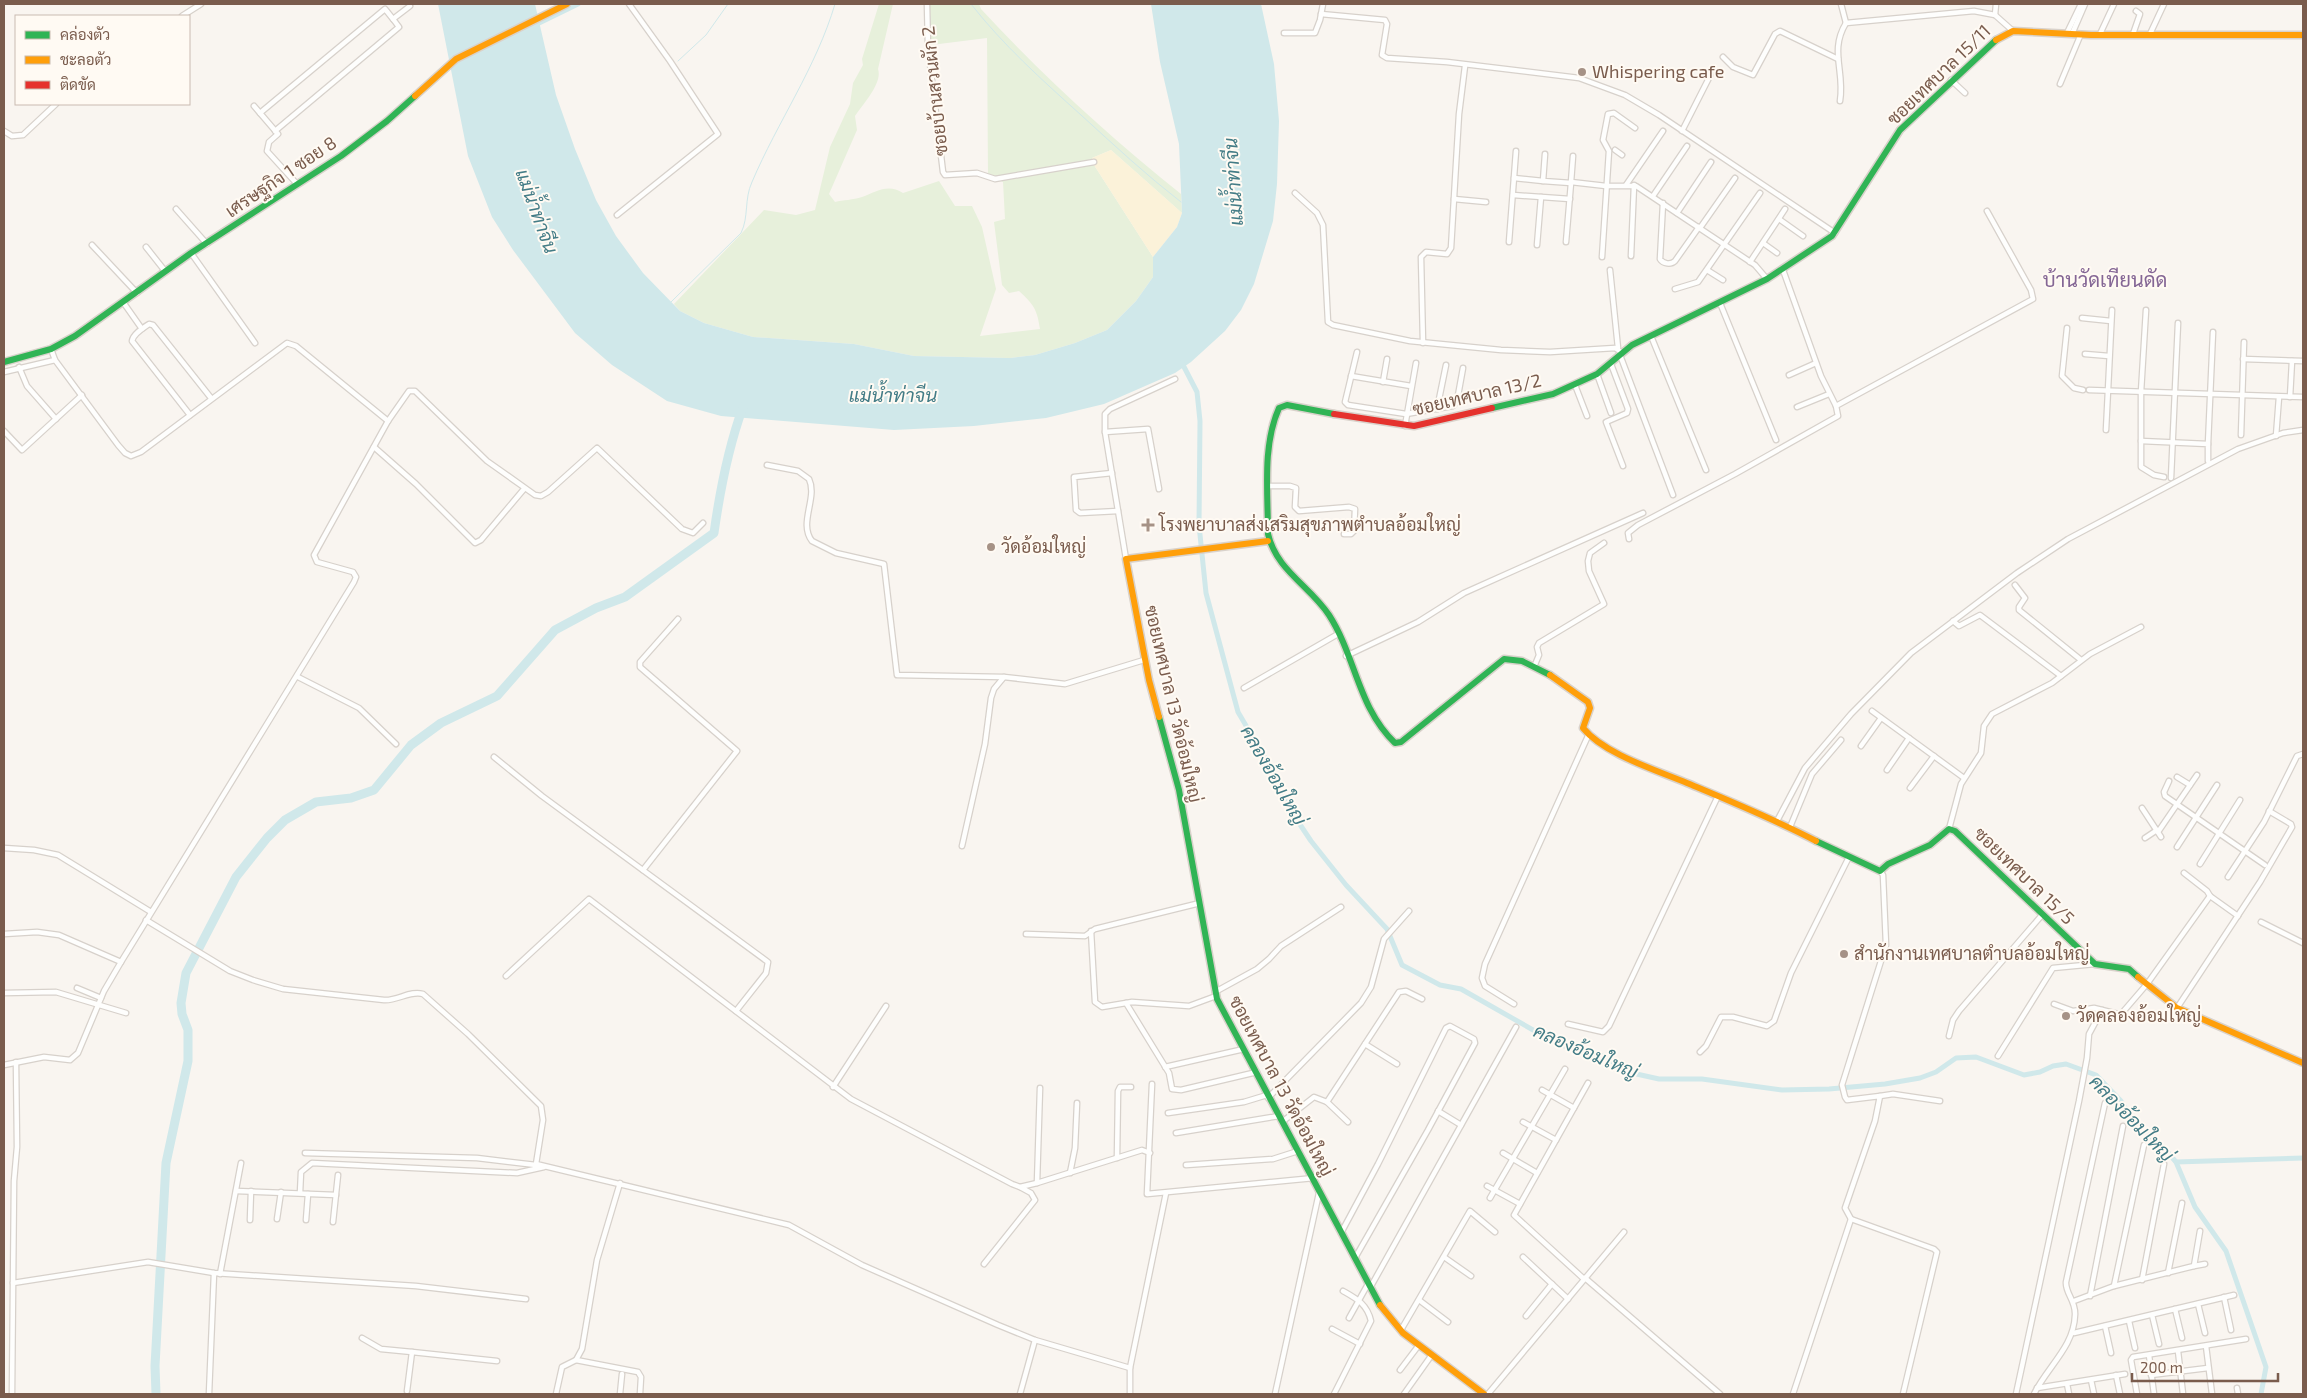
<svg xmlns="http://www.w3.org/2000/svg" width="2307" height="1398" viewBox="0 0 2307 1398" font-family="'Exo 2',Sarabun,sans-serif">
<style>
.green{fill:#e7f0db}
.sand{fill:#fbf2d9}
.water{fill:#d0e8ea}
.lines{fill:none;stroke-linecap:round;stroke-linejoin:round}
.stream{stroke:#d0e8ea;stroke-width:1}
.canal{stroke:#d0e8ea;stroke-width:5}
.river{stroke:#d0e8ea;stroke-width:9}
.street-casing{stroke:#d7d1cb;stroke-width:7}
.fast-casing{stroke:#d9d2cb;stroke-width:9}
.slow-casing{stroke:#d9d2cb;stroke-width:9}
.jam-casing{stroke:#d9d2cb;stroke-width:9}
.street{stroke:#fefefd;stroke-width:4.5}
.fast{stroke:#30b455;stroke-width:6}
.slow{stroke:#ff9f0a;stroke-width:6}
.jam{stroke:#e5322d;stroke-width:6}
.poi-dot{fill:#a69286;stroke:#fffaf3;stroke-width:2}
.labels{text-anchor:middle;stroke-width:4;stroke-linejoin:round;paint-order:stroke}
.poi-label{font-size:18px;fill:#7a5c4d;stroke:#fffaf3;text-anchor:start}
.street-label{font-size:18px;fill:#7a5c4d;stroke:#fffaf3}
.water-label{font-size:19px;font-style:italic;fill:#437c86;stroke:#fffaf3}
.quarter-label{font-size:20px;fill:#846695;stroke:#fffaf3}
</style>
<rect width="100%" height="100%" fill="#f9f5f0"/>
<path class="green" d="M879,4H893L878,69C883,83 862,105 855,116L857,130L829,194L835,202C843,200 853,200 862,197C876,192 888,183 903,193L939,181L955,206H972L982,227L996,289L980,336L1040,329C1037,309 1034,305 1019,291L1009,293L1002,285L994,222L1005,219L1003,182L988,175L987,38L931,45L930,4H979L981,9C1043,76 1110,137 1181,194L1182,213L1111,150L1092,158L1094,165L1153,257V277L1136,301L1107,330L1075,343L1035,355L1010,358L914,356L854,344L753,337L704,323L680,311L674,304L764,210L796,215L815,210L830,147L850,104L853,83L863,65L862,59Z"/>
<path class="sand" d="M1111,150L1182,213L1177,227L1153,257L1094,165L1092,158Z"/>
<path class="water" d="M438,4H535L556,95L575,149L596,200L616,236L643,273L680,311L704,323L753,337L854,344L914,356L1010,358L1035,355L1075,343L1107,330L1136,301L1153,277V257L1177,227L1182,213L1179,144L1160,62L1151,4H1261L1274,64L1279,121L1277,184L1273,221L1254,284L1241,310L1225,331L1191,362L1175,373L1104,404L1046,418L974,426L894,430L721,416L667,401L612,365L575,333L513,250L492,217L468,156Z"/>
<g class="lines">
<g class="stream">
<path d="M971,4C1003,45 1042,80 1081,115C1114,145 1146,175 1181,202"/>
<path d="M678,61L706,35L728,4"/>
<path d="M671,302L741,233C749,217 744,199 752,182C778,121 816,68 835,4"/>
</g>
<g class="canal">
<path d="M535,25L578,4"/>
<path d="M1182,363L1197,392L1200,421L1199,525L1206,593L1238,712L1265,758L1289,808L1311,841L1346,885L1387,929L1402,965L1440,985L1461,989L1556,1043L1578,1051L1603,1056L1632,1073L1659,1079H1702L1782,1090L1829,1089L1885,1084L1920,1078L1936,1072L1956,1058L1976,1057L2024,1075L2040,1072L2053,1066L2066,1064L2096,1075L2121,1101L2134,1121L2164,1148L2176,1162L2195,1207L2226,1251L2266,1367L2261,1394"/>
<path d="M2176,1162L2303,1158"/>
</g>
<path class="river" d="M156,1394L155,1366L166,1163L188,1061V1030L182,1014L181,1003L186,973L236,877L267,838L285,820L316,802L351,798L374,790L411,745L441,723L497,696L555,630L596,608L625,597L714,533C720,490 728,448 743,407"/>
<defs>
<g id="street">
<path d="M927,4L928,47L943,172L945,175L977,173L995,179L1094,162"/>
<path d="M1841,4L1846,23"/>
<path d="M1321,14L1385,20L1387,24L1382,55L1387,58L1447,62L1579,78L1625,95L1659,115L1835,233"/>
<path d="M1995,15L1996,4"/>
<path d="M182,16L201,4"/>
<path d="M1846,23L1974,11L1995,15L2013,31"/>
<path d="M1284,33H1315L1320,20L1323,4"/>
<path d="M2067,33L2081,4"/>
<path d="M2072,34L2085,4"/>
<path d="M2100,34L2114,4"/>
<path d="M2133,34L2140,14L2136,11"/>
<path d="M2150,34L2164,4"/>
<path d="M1723,57L1733,67L1753,75L1775,34L1780,31L1838,59"/>
<path d="M1951,80L1965,93"/>
<path d="M2060,84L2081,34"/>
<path d="M1840,101C1845,71 1829,51 1846,23"/>
<path d="M254,106L278,134L269,142L267,151L297,184"/>
<path d="M260,113L385,9L393,19"/>
<path d="M4,131L12,136L23,135L56,104"/>
<path d="M275,131L399,27L393,19L410,6"/>
<path d="M1682,131L1711,74"/>
<path d="M1615,150L1622,155"/>
<path d="M1545,154L1543,181L1571,183"/>
<path d="M1573,156L1571,182L1606,186H1636L1755,265L1767,279"/>
<path d="M1514,178L1543,181"/>
<path d="M1626,185L1663,131"/>
<path d="M1295,193L1317,213L1323,225L1328,322L1333,325L1410,341L1501,350L1550,352L1615,348L1621,352"/>
<path d="M1513,195L1570,199"/>
<path d="M1653,196L1687,146"/>
<path d="M1454,199L1486,202"/>
<path d="M1663,203L1660,259C1663,264 1671,265 1675,261L1699,227"/>
<path d="M176,209L207,244"/>
<path d="M1677,213L1711,162"/>
<path d="M617,215L718,134L670,61L629,4"/>
<path d="M1779,219L1803,236"/>
<path d="M1700,228L1735,178"/>
<path d="M1509,242L1516,151"/>
<path d="M1566,242L1571,183"/>
<path d="M1763,243L1777,253"/>
<path d="M92,245L137,293"/>
<path d="M1537,245L1541,197"/>
<path d="M146,247L165,271"/>
<path d="M191,253L255,343"/>
<path d="M1631,256L1634,185"/>
<path d="M1602,257L1609,151L1603,140L1608,114L1614,113L1635,128"/>
<path d="M1750,262L1785,209"/>
<path d="M1610,270L1618,348"/>
<path d="M1707,270L1723,280"/>
<path d="M1675,289L1698,282L1760,193"/>
<path d="M123,302L142,329"/>
<path d="M1720,303L1776,440"/>
<path d="M2146,310L2141,392V467L2154,475L2164,477"/>
<path d="M2082,318L2111,321"/>
<path d="M2067,328L2062,376L2074,388L2083,390"/>
<path d="M1651,336L1706,470"/>
<path d="M1423,343L1421,257L1426,252L1447,254L1451,248L1459,114L1465,66"/>
<path d="M51,349L55,360L118,445L125,453L131,456L141,452L287,343L296,346L388,421"/>
<path d="M1357,352L1345,402L1348,405L1406,414L1453,406L1457,401L1463,368"/>
<path d="M2085,354L2109,356"/>
<path d="M1620,355L1673,495"/>
<path d="M2243,359L2303,361"/>
<path d="M1611,364L1628,409L1627,413L1606,422L1623,466"/>
<path d="M19,367L27,386L56,419"/>
<path d="M4,372L55,360"/>
<path d="M1597,374L1611,413"/>
<path d="M1789,375L1816,363"/>
<path d="M1351,376L1411,386"/>
<path d="M1383,382L1387,359"/>
<path d="M1575,385L1587,416"/>
<path d="M2089,390L2303,397"/>
<path d="M2290,397L2292,361"/>
<path d="M1836,406L2033,299L2031,290L1987,211"/>
<path d="M1797,407L1829,394"/>
<path d="M1437,409L1446,365"/>
<path d="M190,415L132,341C133,334 143,328 149,324L153,325L211,398"/>
<path d="M1405,426L1416,363"/>
<path d="M2106,430L2112,310"/>
<path d="M4,431L22,450L82,395"/>
<path d="M1105,432L1148,429L1159,489"/>
<path d="M2241,435L2244,342"/>
<path d="M2276,436L2279,397"/>
<path d="M2141,441L2208,444V461"/>
<path d="M2208,444L2213,332"/>
<path d="M374,447L416,484L475,543L481,540L524,489"/>
<path d="M767,465L798,471L809,479C818,498 798,523 812,541L836,553L884,564L897,675L1004,677"/>
<path d="M1112,473L1074,477L1076,510L1080,513L1118,511"/>
<path d="M2171,478L2178,323"/>
<path d="M1269,486H1290L1296,488L1295,507L1299,511L1349,507L1355,509L1354,531L1351,534H1344"/>
<path d="M1629,539L1628,533L1638,525L1735,474L1838,416L1836,406L1821,376L1783,270"/>
<path d="M1126,559L1105,432V414L1110,409L1175,379"/>
<path d="M2015,585L2025,598L2019,607V610L2081,660"/>
<path d="M1953,621L1959,626L1980,615L2061,676"/>
<path d="M1346,656L1418,622L1464,593L1643,513"/>
<path d="M1534,667L1539,655L1537,647L1539,643L1604,604L1589,571L1588,561L1590,553L1604,543"/>
<path d="M298,677L359,708L396,744"/>
<path d="M1244,688L1338,634"/>
<path d="M1872,711L1964,778"/>
<path d="M1861,746L1881,718"/>
<path d="M494,757L542,796L768,962L766,973L736,1011"/>
<path d="M1887,770L1909,738"/>
<path d="M2177,777L2190,785"/>
<path d="M2169,781L2164,792L2165,796L2265,865"/>
<path d="M1910,788L1934,756"/>
<path d="M2142,808L2161,837"/>
<path d="M1777,821L1805,768L1851,714L1911,653L2017,573L2068,539L2238,449L2283,433L2303,430"/>
<path d="M1790,827L1812,774L1841,740"/>
<path d="M1949,829L1961,784L1981,753L1984,726L1992,714L2052,683L2090,654L2141,627"/>
<path d="M2158,832L2197,775"/>
<path d="M2145,838L2157,830"/>
<path d="M962,846L985,744L991,698L994,689L1004,677L1065,684L1144,660"/>
<path d="M2177,847L2217,785"/>
<path d="M4,848L34,850L58,855L151,912"/>
<path d="M2200,864L2240,800"/>
<path d="M643,870L737,751L640,667V662L678,619"/>
<path d="M1880,871L1883,875L1886,945L1842,1085L1845,1097L1847,1100L1880,1096L1875,1121L1845,1208L1851,1219L1934,1249L1937,1252L1903,1394"/>
<path d="M2228,877L2264,822L2297,756L2303,754"/>
<path d="M2210,896L2238,916"/>
<path d="M146,920L230,971L253,980L283,989L384,1000C397,1001 411,990 423,994L468,1034L541,1106L543,1120L536,1164L789,1225L862,1265L998,1325L1035,1340L1130,1368"/>
<path d="M2261,922L2303,943"/>
<path d="M1091,931L1095,1002L1102,1007L1132,1002L1189,1006L1216,996"/>
<path d="M4,934L37,932L59,935L121,962"/>
<path d="M1026,934L1085,936L1095,929L1111,925L1200,903"/>
<path d="M506,976L589,899L851,1099L1012,1184L1020,1187L1037,1183L1142,1150L1150,1153"/>
<path d="M77,988L101,998"/>
<path d="M1215,992L1257,969L1269,959L1281,946L1341,907"/>
<path d="M4,993L56,992L126,1013"/>
<path d="M1126,1003L1169,1073L1172,1089L1181,1090L1257,1072"/>
<path d="M1514,1004L1485,986L1482,978L1485,964L1588,736"/>
<path d="M2054,1004L2073,1011L2094,1008L2102,1010"/>
<path d="M2177,1008L2260,882L2292,827L2291,824L2269,811"/>
<path d="M1568,1024L1603,1032L1609,1026L1718,796"/>
<path d="M1949,1036L1953,1020L1959,1011L2042,915"/>
<path d="M1365,1044L1397,1064"/>
<path d="M1700,1052L1706,1046L1721,1017H1733L1767,1026L1774,1021L1791,973L1849,857"/>
<path d="M1998,1056L2053,968L2095,964"/>
<path d="M4,1065L44,1057L70,1060L78,1053L104,991L121,962L354,582L356,577L353,572L317,562L314,555L388,421L409,391H415L487,461L535,495L541,496L548,492L597,448L682,529L693,533L703,523"/>
<path d="M1165,1067L1244,1049"/>
<path d="M1152,1084L1147,1194L1314,1178"/>
<path d="M833,1087L886,1006"/>
<path d="M1542,1090L1574,1108"/>
<path d="M1880,1096L1893,1094L1940,1101"/>
<path d="M1268,1098L1361,1003L1371,987L1384,939L1409,911"/>
<path d="M1327,1102L1399,992L1406,991L1422,999"/>
<path d="M1438,1111L1461,1125"/>
<path d="M1168,1113L1244,1102L1267,1095"/>
<path d="M1282,1122L1314,1097L1327,1102L1348,1122"/>
<path d="M1523,1122L1556,1140"/>
<path d="M1176,1133L1279,1116"/>
<path d="M305,1153L477,1158L536,1165"/>
<path d="M1503,1153L1537,1173"/>
<path d="M1117,1158L1118,1091L1120,1087H1131"/>
<path d="M1186,1165L1273,1159L1298,1151"/>
<path d="M1070,1173L1075,1148L1077,1103"/>
<path d="M1037,1183L1040,1088"/>
<path d="M1487,1186L1520,1204"/>
<path d="M236,1191L336,1195"/>
<path d="M300,1193L301,1172L312,1163L517,1173L544,1167"/>
<path d="M1490,1198L1565,1069"/>
<path d="M277,1219L281,1192"/>
<path d="M250,1220L251,1191"/>
<path d="M306,1220L308,1194"/>
<path d="M333,1222L338,1175"/>
<path d="M1341,1233L1378,1164L1446,1028L1450,1026L1474,1039L1475,1043L1428,1130L1355,1258"/>
<path d="M1444,1257L1471,1276"/>
<path d="M1523,1257L1568,1299"/>
<path d="M984,1264L1035,1200L1031,1193L1020,1187"/>
<path d="M2194,1266L2205,1264"/>
<path d="M2168,1273L2182,1203"/>
<path d="M220,1274L241,1163"/>
<path d="M1585,1278L1720,1394"/>
<path d="M1584,1279L1514,1215L1588,1083"/>
<path d="M2142,1280L2164,1164"/>
<path d="M13,1283L148,1262L214,1273L416,1286L526,1299"/>
<path d="M2114,1286L2144,1145"/>
<path d="M1370,1288L1516,1027"/>
<path d="M2090,1296L2123,1126"/>
<path d="M2224,1297L2231,1330"/>
<path d="M1419,1300L1448,1322"/>
<path d="M2074,1301L2114,1286L2194,1266L2200,1231"/>
<path d="M2198,1304L2205,1333"/>
<path d="M2175,1309L2182,1338"/>
<path d="M2152,1315L2159,1344"/>
<path d="M1526,1316L1552,1284"/>
<path d="M1349,1318L1368,1284"/>
<path d="M2129,1321L2135,1348"/>
<path d="M2105,1326L2111,1353"/>
<path d="M1332,1329L1360,1344"/>
<path d="M1401,1330L1470,1211L1495,1232"/>
<path d="M2074,1333L2234,1295"/>
<path d="M362,1338L381,1349L412,1352"/>
<path d="M2206,1346L2212,1394"/>
<path d="M2178,1351L2183,1394"/>
<path d="M2149,1355L2154,1394"/>
<path d="M576,1360L638,1372L641,1377L640,1394"/>
<path d="M1400,1370L1419,1345"/>
<path d="M2116,1375L2120,1394"/>
<path d="M2151,1375L2208,1368"/>
<path d="M2091,1380L2094,1394"/>
<path d="M2067,1384L2069,1394"/>
<path d="M2037,1388L2125,1374"/>
<path d="M2237,1388L2238,1394"/>
<path d="M407,1391L412,1352L497,1361"/>
<path d="M12,1394L14,1181L17,1147L16,1062"/>
<path d="M209,1394L214,1273"/>
<path d="M556,1394L562,1367L576,1360L582,1349L597,1260L620,1183"/>
<path d="M620,1394L622,1374"/>
<path d="M1020,1394L1035,1340"/>
<path d="M1130,1394V1368L1166,1193"/>
<path d="M1275,1394L1319,1193"/>
<path d="M1334,1394L1371,1321C1367,1304 1357,1299 1343,1291"/>
<path d="M1404,1394L1431,1356"/>
<path d="M1488,1394L1624,1232"/>
<path d="M1793,1394L1851,1219"/>
<path d="M2016,1394L2079,1101L2087,1058L2089,1034L2102,1010L2118,1014L2122,1013L2147,984L2210,896L2207,891L2184,873"/>
<path d="M2034,1394C2047,1367 2074,1347 2075,1315C2076,1301 2065,1293 2066,1282L2105,1103"/>
<path d="M2137,1394L2131,1360L2133,1357L2246,1339"/>
</g>
<g id="fast">
<path d="M4,362L51,349L75,336L191,253L341,156L387,121L415,96"/>
<path d="M1492,408L1553,394L1597,374L1632,345L1767,279L1832,236L1900,130L1996,40"/>
<path d="M1334,414L1287,405L1279,408C1262,446 1268,493 1268,534C1276,570 1310,586 1329,615C1356,657 1358,708 1395,743L1401,742L1504,659L1522,661L1550,675"/>
<path d="M1159,717L1179,790L1217,999L1380,1305"/>
<path d="M1816,841L1880,871L1888,864L1930,845L1949,829L1955,831L2095,964L2129,969L2138,977"/>
</g>
<g id="slow">
<path d="M1996,40L2013,31L2091,35H2303"/>
<path d="M415,96L456,59L567,4"/>
<path d="M1550,675L1588,702L1590,708L1583,728C1604,754 1656,770 1687,783C1730,801 1774,819 1816,841"/>
<path d="M1159,717L1149,680L1126,559L1268,541"/>
<path d="M2138,977L2177,1008L2303,1063"/>
<path d="M1380,1305L1403,1333L1484,1394"/>
</g>
<path id="jam" d="M1334,414L1414,426L1492,408"/>
</defs>
<use href="#street" class="street-casing"/>
<use href="#fast" class="fast-casing"/>
<use href="#slow" class="slow-casing"/>
<use href="#jam" class="jam-casing"/>
<use href="#street" class="street"/>
<use href="#fast" class="fast"/>
<use href="#slow" class="slow"/>
<use href="#jam" class="jam"/>
</g>
<g class="poi-dot">
<circle cx="1582" cy="72" r="5"/>
<path d="M1145.5 517.5h5v5h5v5h-5v5h-5v-5h-5v-5h5z"/>
<circle cx="991" cy="547" r="5"/>
<circle cx="1844" cy="954" r="5"/>
<circle cx="2066" cy="1016" r="5"/>
</g>
<g class="labels">
<g class="poi-label">
<text x="1592" y="78">Whispering cafe</text>
<text x="1159" y="531">โรงพยาบาลส่งเสริมสุขภาพตำบลอ้อมใหญ่</text>
<text x="1001" y="553">วัดอ้อมใหญ่</text>
<text x="1854" y="960">สำนักงานเทศบาลตำบลอ้อมใหญ่</text>
<text x="2076" y="1022">วัดคลองอ้อมใหญ่</text>
</g>
<g class="street-label">
<text transform="translate(1939 75) rotate(-44)" y="6">ซอยเทศบาล 15/11</text>
<text transform="translate(935 91) rotate(-96)" y="6">ซอยบ้านสวนผัก 2</text>
<text transform="translate(281 177) rotate(-34)" y="6">เศรษฐกิจ 1 ซอย 8</text>
<text transform="translate(1477 395) rotate(-13)" y="6">ซอยเทศบาล 13/2</text>
<text transform="translate(1173 704) rotate(77)" y="6">ซอยเทศบาล 13 วัดอ้อมใหญ่</text>
<text transform="translate(2024 876) rotate(44)" y="6">ซอยเทศบาล 15/5</text>
<text transform="translate(1281 1086) rotate(62)" y="6">ซอยเทศบาล 13 วัดอ้อมใหญ่</text>
</g>
<g class="water-label">
<text transform="translate(1233 182) rotate(-94)" y="7">แม่น้ำท่าจีน</text>
<text transform="translate(537 211) rotate(70)" y="7">แม่น้ำท่าจีน</text>
<text x="893" y="402">แม่น้ำท่าจีน</text>
<text transform="translate(1274 775) rotate(60)" y="7">คลองอ้อมใหญ่</text>
<text transform="translate(1586 1051) rotate(23)" y="7">คลองอ้อมใหญ่</text>
<text transform="translate(2132 1118) rotate(46)" y="7">คลองอ้อมใหญ่</text>
</g>
<g class="quarter-label">
<text x="2105" y="287">บ้านวัดเทียนดัด</text>
</g>
</g>
<rect width="2307" height="1398" fill="none" stroke="#7a5c4d" stroke-width="10"/>
<rect x="15" y="15" width="175" height="90" fill="#fffaf3" stroke="#cabbb1"/>
<rect x="25" y="31" width="25" height="8" fill="#30b455" stroke="#cabbb1"/>
<text x="60" y="40" font-size="15" fill="#7a5c4d">คล่องตัว</text>
<rect x="25" y="56" width="25" height="8" fill="#ff9f0a" stroke="#cabbb1"/>
<text x="60" y="65" font-size="15" fill="#7a5c4d">ชะลอตัว</text>
<rect x="25" y="81" width="25" height="8" fill="#e5322d" stroke="#cabbb1"/>
<text x="60" y="90" font-size="15" fill="#7a5c4d">ติดขัด</text>
<path d="M2132 1373v8h146v-8" fill="none" stroke="#7a5c4d" stroke-width="2.5"/>
<text x="2140" y="1373" font-size="15" fill="#7a5c4d" stroke="#fffaf3" stroke-width="4" paint-order="stroke">200 m</text>
</svg>
